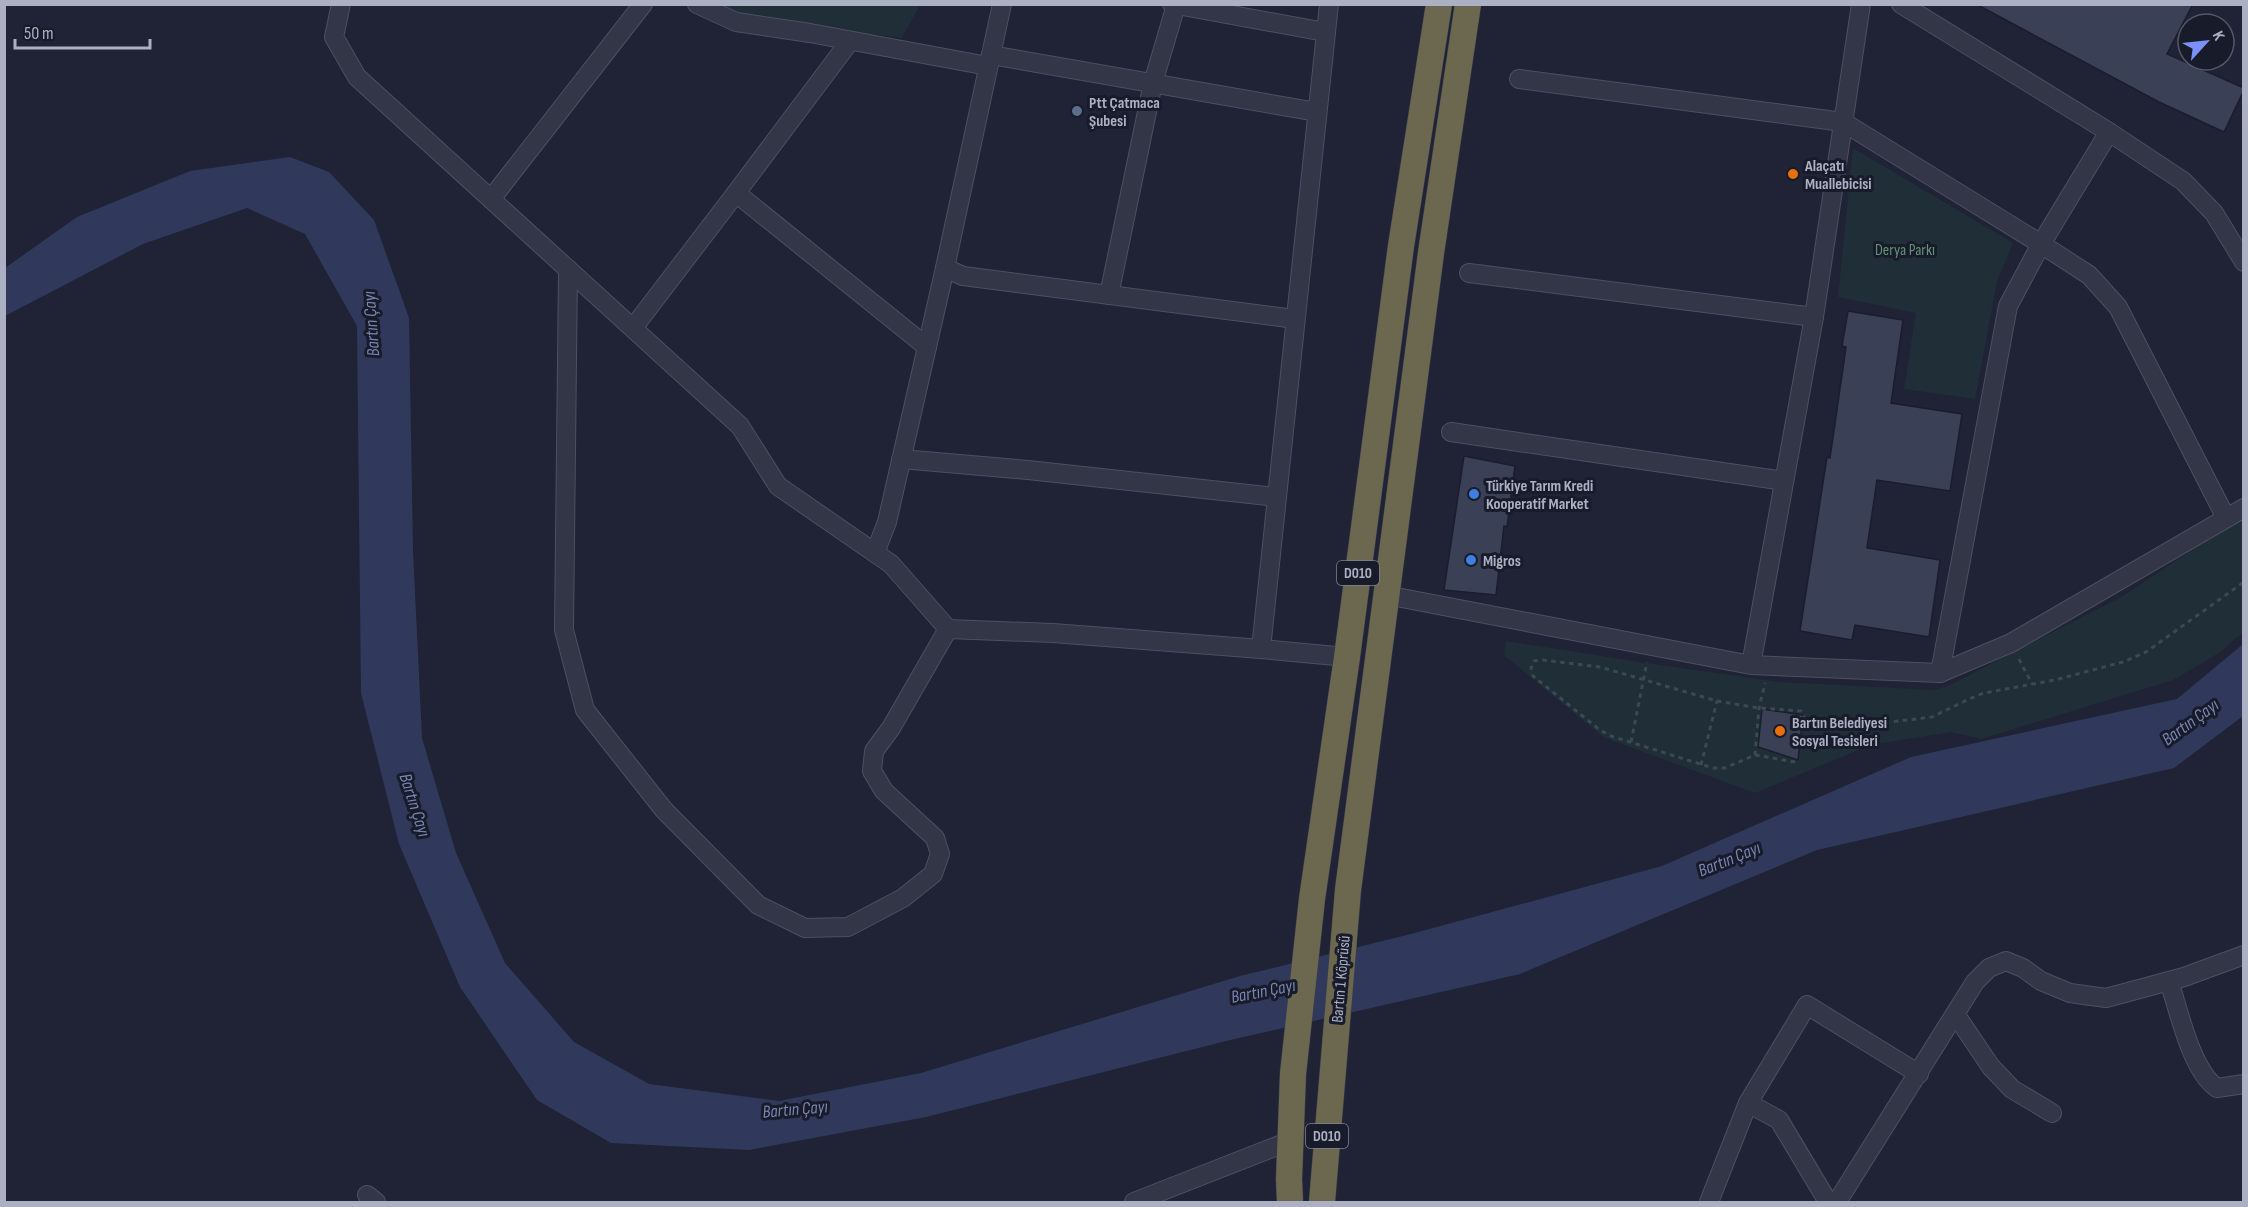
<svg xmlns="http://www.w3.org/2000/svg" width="2248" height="1207" viewBox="0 0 2248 1207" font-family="'Sofia Sans Condensed',sans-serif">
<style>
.green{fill:#202f37}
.water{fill:#30395b}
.building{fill:#3a4056;stroke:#1a1d2c;stroke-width:1.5}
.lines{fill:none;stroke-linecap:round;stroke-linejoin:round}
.minor-casing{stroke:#4d5061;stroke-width:20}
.highway-casing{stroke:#3a3d4d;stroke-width:27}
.path{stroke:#3b4a51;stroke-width:3;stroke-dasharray:4.5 4.5;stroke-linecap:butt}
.minor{stroke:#323646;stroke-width:18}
.highway{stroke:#6c674f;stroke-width:26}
.service-dot{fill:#5c6f8a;stroke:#181b2a;stroke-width:2}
.food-dot{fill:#e8710a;stroke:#181b2a;stroke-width:2}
.shop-dot{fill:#3f7fe0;stroke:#181b2a;stroke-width:2}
.labels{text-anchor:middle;stroke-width:6;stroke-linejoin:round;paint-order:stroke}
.shield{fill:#181b2a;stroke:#808395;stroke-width:1.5}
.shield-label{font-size:15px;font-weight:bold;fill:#acb0c3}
.poi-label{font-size:16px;font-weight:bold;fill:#acb0c3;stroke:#181b2a;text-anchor:start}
.park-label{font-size:16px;fill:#649379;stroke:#181b2a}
.street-label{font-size:16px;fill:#acb0c3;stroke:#181b2a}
.water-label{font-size:18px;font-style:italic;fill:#7a86b2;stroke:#181b2a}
</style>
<rect width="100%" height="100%" fill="#1f2335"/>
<g class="green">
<path d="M710,5H920L902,38L736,17Z"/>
<path d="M1853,148L2013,243L1997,281L1975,399L1904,389L1916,313L1838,297Z"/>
<path d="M2243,516V632L2219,653L2173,680L1981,739L1951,732L1870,745L1755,793L1603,737L1504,655L1506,641L1652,664L1780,682L1933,690L1948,686L2123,596Z"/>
</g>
<path class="water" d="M290,157L329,172L374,220L409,318L413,551L422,738L456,853L505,963L574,1042L649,1084L779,1101L921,1073L1240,976L1411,934L1662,866L1911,757L2177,699L2243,644V716L2174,768L1817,850L1520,974L1226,1041L926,1117L749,1150L611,1143L537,1100L460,987L399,844L361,693L357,326L305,234L247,208L143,244L5,316V268L77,217L190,171Z"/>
<g class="building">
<path d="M1976,4H2193L2167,54L2244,88V90L2224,132L2159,102Z"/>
<path d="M1848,311L1903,320L1891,403L1962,414L1950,491L1877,480L1867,548L1940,560L1929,637L1855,625L1852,640L1800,631L1827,457L1830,458L1846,347L1842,346Z"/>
<path d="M1464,456L1515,466L1507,527L1504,526L1496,595L1444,590Z"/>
<path d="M1762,709L1803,715L1798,760L1758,747Z"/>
</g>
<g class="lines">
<defs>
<g id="minor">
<path d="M341,4L334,37L357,77L740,426L778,486L891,564L948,629L1053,633L1261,649"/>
<path d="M697,4L736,22L810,33L988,66"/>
<path d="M1002,4L945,268L963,276L1295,319"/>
<path d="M1172,4L1325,32"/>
<path d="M1329,4L1261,649L1347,657"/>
<path d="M1901,4L2109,132L2183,181L2214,213L2244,262"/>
<path d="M991,55L1317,112"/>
<path d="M1519,79L1843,122L2041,244L2089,275L2118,307L2226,518"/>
<path d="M736,193L927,347"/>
<path d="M491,199L643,4"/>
<path d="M568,269L564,630L585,710L664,810L758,905L805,928L848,927L903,898L933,874L940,854L935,838L884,791L872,771L874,751L891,728L948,629"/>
<path d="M1469,273L1814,317"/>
<path d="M1109,295L1153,83L1176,5"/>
<path d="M633,328L736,193L850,41"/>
<path d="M1451,432L1784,481"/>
<path d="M901,459L1028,470L1277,497"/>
<path d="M875,553L887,522L945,268"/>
<path d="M1386,595L1751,665L1940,673L2011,643L2244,508"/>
<path d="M1751,665L1814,317L1861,4"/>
<path d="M1940,673L2008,306L2041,244L2109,132"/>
<path d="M2169,981C2179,1011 2191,1070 2217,1088L2244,1084"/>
<path d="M1954,1017L1960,1021L1991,1067L2012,1089L2052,1113"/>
<path d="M1748,1103L1779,1120L1828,1202"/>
<path d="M367,1195L376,1202"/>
<path d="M1134,1202L1290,1141"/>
<path d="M1709,1202L1748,1103L1807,1005L1919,1074"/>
<path d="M1837,1202L1975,982L1989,968L2006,961L2023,968L2041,981L2070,993L2106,998L2184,977L2244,955"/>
</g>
<g id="highway">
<path d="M1290,1202L1289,1179L1293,1074L1312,899L1347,657L1401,246L1439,4"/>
<path d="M1322,1202L1348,890L1431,253L1468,4"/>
</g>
</defs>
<use href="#minor" class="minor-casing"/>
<use href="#highway" class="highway-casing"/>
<g class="path">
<path d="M2019,659L2032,684"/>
<path d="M1631,742L1647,662"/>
<path d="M1755,755L1759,708L1765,683"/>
<path d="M1795,762L1755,755L1725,768H1713L1611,736L1600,730L1533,676L1531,668L1534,661L1543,660L1600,667L1717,701L1759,708L1801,711L1810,729L1841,728L1932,717L1969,699L1984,693L2055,680L2123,662L2146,652L2244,582"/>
<path d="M1701,765L1717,701"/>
</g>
<use href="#minor" class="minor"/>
<use href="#highway" class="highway"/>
</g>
<circle class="service-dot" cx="1077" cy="111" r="6"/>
<g class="food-dot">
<circle cx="1793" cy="174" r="6"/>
<circle cx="1780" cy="731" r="6"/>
</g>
<g class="shop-dot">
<circle cx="1474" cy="494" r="6"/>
<circle cx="1471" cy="560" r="6"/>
</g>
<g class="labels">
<g class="shield">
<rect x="1337" y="561" width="42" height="24" rx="4.5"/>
<rect x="1306" y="1124" width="42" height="24" rx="4.5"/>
</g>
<g class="shield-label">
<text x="1358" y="578">D010</text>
<text x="1327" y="1141">D010</text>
</g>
<g class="poi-label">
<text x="1089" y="108">Ptt Çatmaca<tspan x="1089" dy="18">Şubesi</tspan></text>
<text x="1805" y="171">Alaçatı<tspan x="1805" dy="18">Muallebicisi</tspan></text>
<text x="1486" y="491">Türkiye Tarım Kredi<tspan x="1486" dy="18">Kooperatif Market</tspan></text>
<text x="1483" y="566">Migros</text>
<text x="1792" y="728">Bartın Belediyesi<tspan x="1792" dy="18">Sosyal Tesisleri</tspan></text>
</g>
<g class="park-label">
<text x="1905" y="255">Derya Parkı</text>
</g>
<g class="street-label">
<text transform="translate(1340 979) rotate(-85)" y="6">Bartın 1 Köprüsü</text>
</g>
<g class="water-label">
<text transform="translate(371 324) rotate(-94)" y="6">Bartın Çayı</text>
<text transform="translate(2190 722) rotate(-36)" y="6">Bartın Çayı</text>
<text transform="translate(415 805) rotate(72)" y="6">Bartın Çayı</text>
<text transform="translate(1729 859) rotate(-22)" y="6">Bartın Çayı</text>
<text transform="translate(1263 991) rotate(-11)" y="6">Bartın Çayı</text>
<text transform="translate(795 1109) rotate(-5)" y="6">Bartın Çayı</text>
</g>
</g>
<rect width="2248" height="1207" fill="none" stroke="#acb0c3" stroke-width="12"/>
<g transform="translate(2206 42) rotate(63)"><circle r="28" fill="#181b2a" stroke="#535767" stroke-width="1.5"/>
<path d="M0-4.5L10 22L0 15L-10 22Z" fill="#7b90f9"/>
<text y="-9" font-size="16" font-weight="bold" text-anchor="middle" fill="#acb0c3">K</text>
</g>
<path d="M15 39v9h135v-9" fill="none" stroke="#acb0c3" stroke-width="3"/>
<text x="24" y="39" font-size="18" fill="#acb0c3" stroke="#181b2a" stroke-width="4.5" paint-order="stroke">50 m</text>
</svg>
